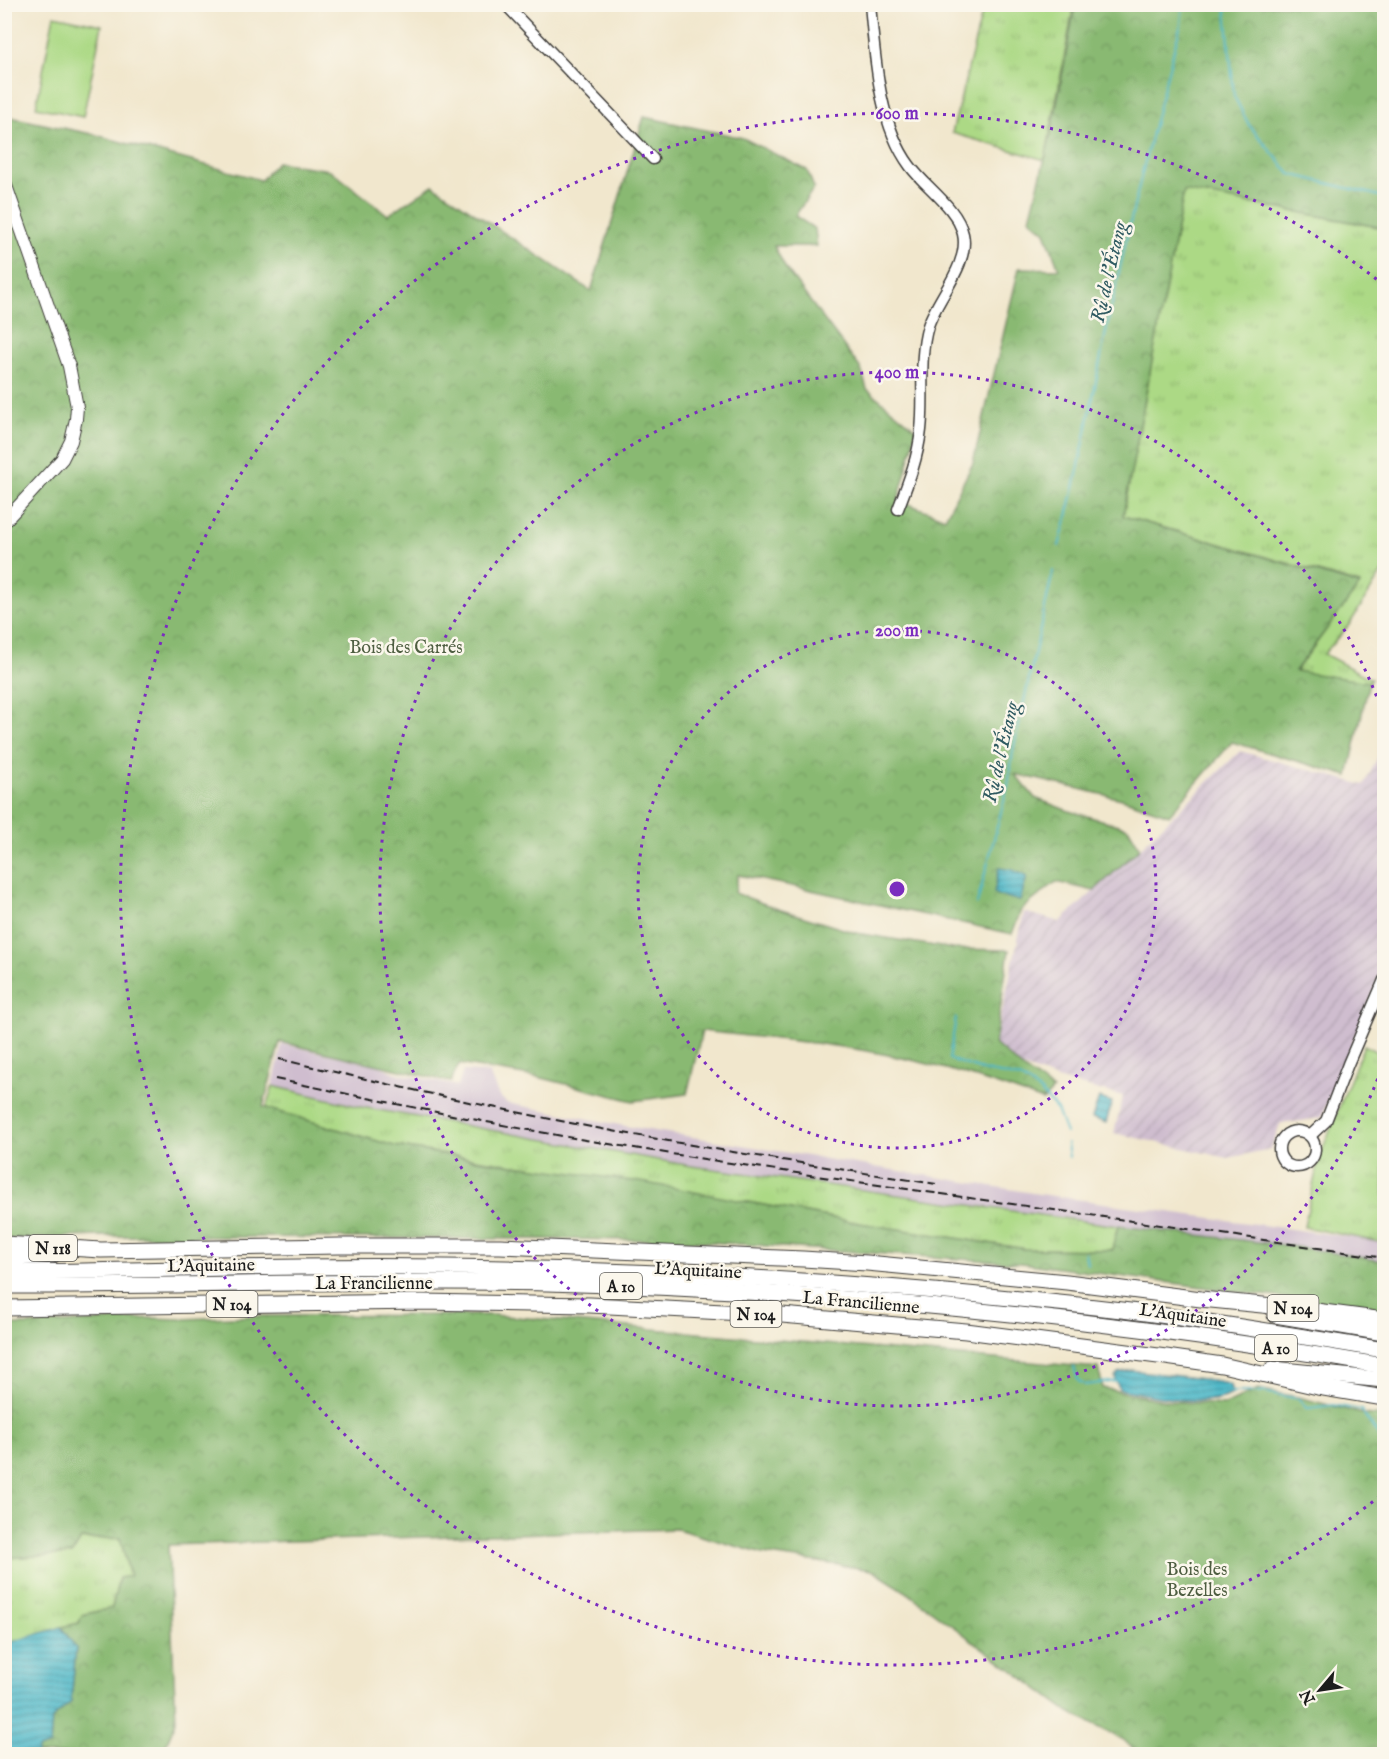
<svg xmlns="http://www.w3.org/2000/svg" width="1389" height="1759" viewBox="0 0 1389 1759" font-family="'IM FELL English',serif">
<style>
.industrial{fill:url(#industrial-furrows)}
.railway{fill:#cfbdcf}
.grass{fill:url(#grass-tufts);stroke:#647a50;stroke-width:1.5}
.forest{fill:url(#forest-crowns);stroke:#526a47;stroke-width:1.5}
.pitch{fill:#acd985;stroke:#647a50;stroke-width:1.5}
.water{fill:url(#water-rules);stroke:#346a72;stroke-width:1.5}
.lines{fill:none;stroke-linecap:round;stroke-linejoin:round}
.stream{stroke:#4bb7c8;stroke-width:2}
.minor-casing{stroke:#3c3a37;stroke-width:13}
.major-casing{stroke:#3c3a37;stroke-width:14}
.highway-casing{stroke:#3c3a37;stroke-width:17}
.minor{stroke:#fff;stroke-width:10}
.major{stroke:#fff;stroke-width:12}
.highway{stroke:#fff;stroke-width:15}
.rail{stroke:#1c1c1c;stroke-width:2;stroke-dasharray:9 4.5;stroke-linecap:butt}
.ring{fill:none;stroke:#7b2cbf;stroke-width:3;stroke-dasharray:3 6}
.labels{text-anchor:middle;stroke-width:5;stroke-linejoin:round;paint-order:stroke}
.shield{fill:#fbf7ec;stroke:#5f5e5a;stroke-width:1.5}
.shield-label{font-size:16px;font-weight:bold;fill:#1c1c1c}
.park-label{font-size:18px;fill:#4e5e41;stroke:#fbf7ec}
.street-label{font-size:18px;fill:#1c1c1c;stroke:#fbf7ec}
.water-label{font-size:20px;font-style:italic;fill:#2f5a61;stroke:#fbf7ec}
.centre{fill:#7b2cbf;stroke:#fbf7ec;stroke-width:3}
.ring-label{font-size:18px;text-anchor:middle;font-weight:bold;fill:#7b2cbf;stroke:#fbf7ec;stroke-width:5;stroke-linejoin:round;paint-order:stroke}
</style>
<defs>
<pattern id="industrial-furrows" width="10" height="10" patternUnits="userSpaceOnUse" patternTransform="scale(1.5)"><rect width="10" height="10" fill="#cfbdcf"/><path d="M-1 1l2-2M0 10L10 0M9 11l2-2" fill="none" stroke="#b1a2b1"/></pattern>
<pattern id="grass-tufts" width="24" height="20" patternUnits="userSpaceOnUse" patternTransform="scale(1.5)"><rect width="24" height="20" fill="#acd985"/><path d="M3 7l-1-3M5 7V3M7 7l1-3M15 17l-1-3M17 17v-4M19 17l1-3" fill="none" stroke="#93ba72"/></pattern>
<pattern id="forest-crowns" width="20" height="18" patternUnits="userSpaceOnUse" patternTransform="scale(1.5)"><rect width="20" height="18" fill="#89b972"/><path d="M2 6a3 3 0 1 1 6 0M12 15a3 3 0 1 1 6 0" fill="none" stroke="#769e62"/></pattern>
<pattern id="water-rules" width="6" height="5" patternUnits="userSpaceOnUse" patternTransform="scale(1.5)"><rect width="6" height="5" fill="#4bb7c8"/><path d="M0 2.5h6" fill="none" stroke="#3e94a2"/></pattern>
</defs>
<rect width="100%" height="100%" fill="#fbf7ec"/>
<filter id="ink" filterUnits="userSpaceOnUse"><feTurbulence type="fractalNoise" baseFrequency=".0167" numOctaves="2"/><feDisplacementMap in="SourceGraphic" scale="12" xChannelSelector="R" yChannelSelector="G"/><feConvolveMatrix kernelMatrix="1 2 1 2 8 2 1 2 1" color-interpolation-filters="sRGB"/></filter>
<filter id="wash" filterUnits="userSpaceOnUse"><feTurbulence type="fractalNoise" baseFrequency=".008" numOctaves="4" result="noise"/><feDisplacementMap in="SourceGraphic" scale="24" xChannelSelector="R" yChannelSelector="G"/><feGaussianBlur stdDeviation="1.35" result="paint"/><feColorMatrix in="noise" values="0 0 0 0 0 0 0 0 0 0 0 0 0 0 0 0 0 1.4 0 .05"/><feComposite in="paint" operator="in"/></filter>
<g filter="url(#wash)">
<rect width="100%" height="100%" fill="#f1e7cd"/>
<path class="industrial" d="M1384,745V965L1321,1118L1280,1124L1271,1149L1228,1158L1114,1133L1123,1096L1060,1080L1020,1066L995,1044L1024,912L1060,922L1114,873L1240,751L1364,785Z"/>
<path class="railway" d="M282,1044L380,1066L396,1073L458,1086L463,1071L489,1073L499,1096L507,1103L625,1126L1039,1194L1384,1242V1265L1118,1226L692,1166L361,1107L273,1086Z"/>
<g class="grass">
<path d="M984,5H1074L1045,160L952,133Z"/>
<path d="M1184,191L1384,228V569L1349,625L1324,654L1371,679L1369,682L1295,672L1360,584L1123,516Z"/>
<path d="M1364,1045L1384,1056V1243L1304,1227L1319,1158Z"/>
<path d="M273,1086L361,1107L692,1166L1118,1226L1112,1250L1026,1249L859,1223L748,1202L394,1146L266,1108Z"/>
<path d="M120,1538L130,1577L119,1578L112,1608L82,1615L79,1623L5,1644V1558L72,1554L81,1539Z"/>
</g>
<g class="forest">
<path d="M1075,5H1384V228L1184,191L1123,516L1360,585L1295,671L1369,682L1348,776L1232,742L1169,815L1122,799L1015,774L1035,798L1066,810L1128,828L1140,848L1094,891L1056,882L1021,910L1012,934L797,887L738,875L735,893L778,909L856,933L953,949L1009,950L995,1044L1020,1066L1053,1090L1043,1101C997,1084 950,1068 902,1058C837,1043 769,1039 702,1031L687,1094L633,1101L542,1078L459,1064L451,1082L280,1042L263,1107L394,1146L483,1161L641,1182L859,1223L1026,1249L1112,1250L1118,1226L1284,1245L1384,1261V1311L1021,1263L679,1240L101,1236L5,1239V116L92,134L261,180L277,162L330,170L388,215L433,185L591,291L644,117L743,138L807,170L814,188L795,216L815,229L817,246H774L786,269L861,369L867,389L916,429L912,449L898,500L945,518L973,463L1019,268L1059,269L1045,232L1030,219L1053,125Z"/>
<path d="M493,1315L1098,1368L1103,1388L1166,1401L1225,1405L1258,1389L1302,1398L1363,1414L1384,1416V1754H1138L1124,1740L1069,1712L905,1591L872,1570L763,1554L677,1529L168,1545L176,1721L162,1754H37V1749L50,1745L52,1719L71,1702L76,1648L61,1627L79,1623L82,1615L112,1608L119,1578L130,1576L120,1538L81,1539L72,1554L5,1558V1325H27L151,1318L182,1319L257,1316Z"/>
</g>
<path class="pitch" d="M54,15L102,25L83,117L36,107Z"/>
<g class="water">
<path d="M999,868L1013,870L1027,877L1020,901L1002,896H999L994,893Z"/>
<path d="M1099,1098L1112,1102L1106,1123L1092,1118Z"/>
<path d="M1131,1370L1219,1381L1230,1385L1232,1394C1208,1409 1147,1395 1119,1389L1115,1377L1118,1373Z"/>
<path d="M61,1627L76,1648L71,1702L52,1719L50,1745L38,1749L37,1754H5V1644Z"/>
</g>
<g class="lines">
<g class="stream">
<path d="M1221,4L1226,11L1234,96L1249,125L1290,174L1384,197"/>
<path d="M1059,546C1081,469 1093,391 1110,313C1131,216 1154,120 1181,24L1183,4"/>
<path d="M977,904L1008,785L1013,751L1053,571"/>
<path d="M956,1018L949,1059L985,1071L1020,1078L1040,1091L1057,1110L1066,1133"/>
<path d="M1067,1144L1069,1157"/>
<path d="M1085,1252L1087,1264"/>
<path d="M1074,1367L1078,1381L1085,1385L1118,1381"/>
<path d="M1228,1392H1264L1300,1399L1306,1408H1309L1333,1405L1361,1410L1384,1444"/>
</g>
</g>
</g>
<g filter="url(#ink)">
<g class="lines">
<defs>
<g id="minor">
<path d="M505,4L653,159"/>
<path d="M870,4C875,56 878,123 910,166C925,187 957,207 963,234C970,264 937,298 928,326C918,360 925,395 921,430C918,458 908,483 898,509"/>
<circle cx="1297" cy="1149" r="18"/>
<path d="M1310,1136L1326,1121L1348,1064L1384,980"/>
</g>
<g id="major">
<path d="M1379,4L1384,6"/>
<path d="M4,180L69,366L77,407L76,419L71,441L62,459L4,522"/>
</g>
<g id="highway">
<path d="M4,1244L101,1250L340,1246H500L803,1259L867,1263L1067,1282L1201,1299L1293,1308L1384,1320"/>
<path d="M4,1259L53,1255"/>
<path d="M4,1272C151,1271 297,1264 443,1267C672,1270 902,1284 1130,1311C1215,1322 1300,1336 1384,1350"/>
<path d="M4,1286C185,1287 366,1279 547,1283C828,1291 1108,1318 1384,1366"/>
<path d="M4,1308L422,1302L590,1305L782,1315L966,1331L1166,1357L1222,1365L1318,1387L1384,1398"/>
<path d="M1275,1315L1384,1333"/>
<path d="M1272,1369L1384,1380"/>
</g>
</defs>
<use href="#minor" class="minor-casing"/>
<use href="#major" class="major-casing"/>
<use href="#highway" class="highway-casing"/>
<use href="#minor" class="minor"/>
<use href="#major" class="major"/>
<use href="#highway" class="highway"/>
<g class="rail">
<path d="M279,1059C381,1083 483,1106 586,1126C702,1148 819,1166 936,1184"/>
<path d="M275,1079C378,1100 481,1122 585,1140C851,1184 1118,1217 1384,1258"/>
</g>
</g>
</g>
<g class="ring">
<circle cx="897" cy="889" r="259"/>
<path d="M1384 1062A517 517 0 1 1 1384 716"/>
<path d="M1380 1496A776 776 0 1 1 1380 282"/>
</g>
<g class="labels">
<g class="shield">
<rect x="29" y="1235" width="48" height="26" rx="4.5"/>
<rect x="600" y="1273" width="42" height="26" rx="4.5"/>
<rect x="206.5" y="1291" width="51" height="26" rx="4.5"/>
<rect x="1267.5" y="1295" width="51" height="26" rx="4.5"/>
<rect x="730.5" y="1301" width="51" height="26" rx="4.5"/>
<rect x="1255" y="1335" width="42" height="26" rx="4.5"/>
</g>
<g class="shield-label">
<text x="53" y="1254">N 118</text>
<text x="621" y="1292">A 10</text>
<text x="232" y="1310">N 104</text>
<text x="1293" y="1314">N 104</text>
<text x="756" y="1320">N 104</text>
<text x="1276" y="1354">A 10</text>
</g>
<g class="park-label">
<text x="406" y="653">Bois des Carrés</text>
<text x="1197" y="1575">Bois des<tspan x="1197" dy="21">Bezelles</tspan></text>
</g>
<g class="street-label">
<text transform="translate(211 1265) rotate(-1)" y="6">L'Aquitaine</text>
<text transform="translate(698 1270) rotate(3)" y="6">L'Aquitaine</text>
<text x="374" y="1289">La Francilienne</text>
<text transform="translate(861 1302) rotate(5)" y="6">La Francilienne</text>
<text transform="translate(1183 1315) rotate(8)" y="6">L'Aquitaine</text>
</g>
<g class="water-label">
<text transform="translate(1108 272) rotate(-77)" y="7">Rû de l'Étang</text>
<text transform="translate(1000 752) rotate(-77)" y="7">Rû de l'Étang</text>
</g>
</g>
<circle cx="897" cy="889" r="9" class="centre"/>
<g class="ring-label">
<text x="897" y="119">600 m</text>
<text x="897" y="378">400 m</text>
<text x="897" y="636">200 m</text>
</g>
<rect width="1389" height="1759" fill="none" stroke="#fbf7ec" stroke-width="24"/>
<g transform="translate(1320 1690) rotate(241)" stroke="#fbf7ec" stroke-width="4.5" paint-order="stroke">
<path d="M0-4.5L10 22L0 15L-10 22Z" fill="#1c1c1c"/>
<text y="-9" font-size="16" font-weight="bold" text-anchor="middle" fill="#1c1c1c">N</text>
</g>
</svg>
